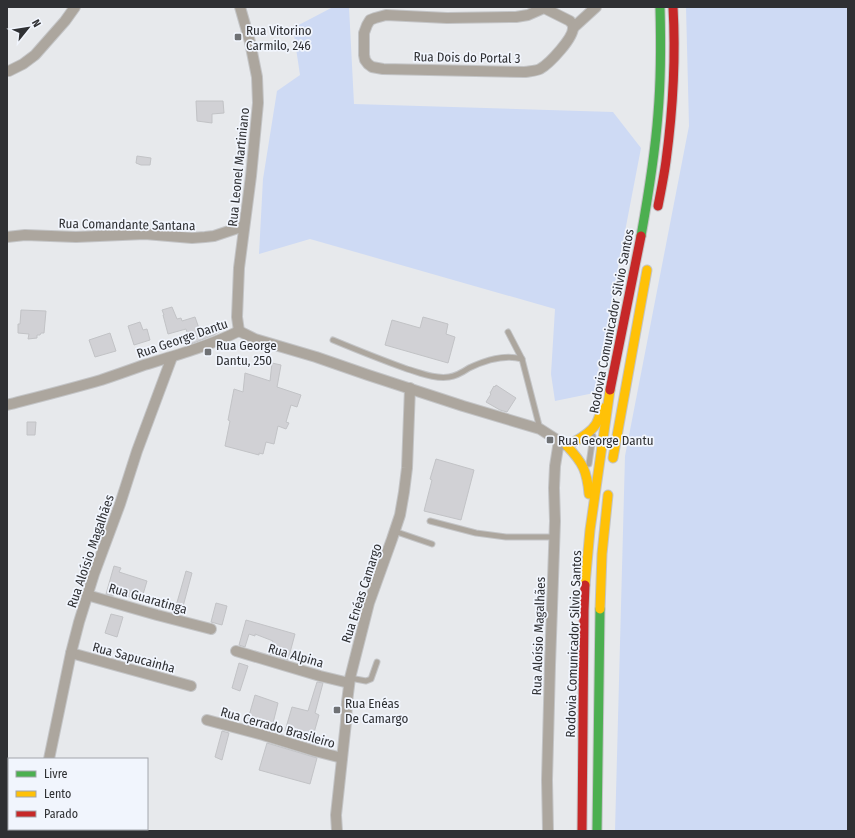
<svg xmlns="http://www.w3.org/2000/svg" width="855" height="838" viewBox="0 0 855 838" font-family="'Fira Sans Condensed',sans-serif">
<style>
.green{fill:#cedaf4}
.building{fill:#d1d1d5;stroke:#c2c3c6}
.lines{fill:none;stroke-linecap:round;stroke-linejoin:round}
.lane-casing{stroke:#c3c4c6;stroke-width:7}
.street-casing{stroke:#c3c4c6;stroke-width:12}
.fast-casing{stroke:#c3c4c6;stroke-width:11}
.slow-casing{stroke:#c3c4c6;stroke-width:11}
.jam-casing{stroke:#c3c4c6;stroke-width:11}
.lane{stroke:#aca69e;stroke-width:5}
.street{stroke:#aca69e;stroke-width:10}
.fast{stroke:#4caf50;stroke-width:9}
.slow{stroke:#ffc107;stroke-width:9}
.jam{stroke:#c62828;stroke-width:9}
.poi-dot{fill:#6f7174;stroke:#f1f5fd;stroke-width:1.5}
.labels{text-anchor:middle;stroke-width:3.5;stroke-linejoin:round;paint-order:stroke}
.poi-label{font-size:13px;fill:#2f3033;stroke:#f1f5fd;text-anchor:start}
.street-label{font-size:13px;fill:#2f3033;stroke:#f1f5fd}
</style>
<rect width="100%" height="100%" fill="#e7e9ec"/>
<g class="green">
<path d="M333,7H349L354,104L613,112L641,148L594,393L555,401L551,374L555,309L310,239L259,254L263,179L277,91L300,75L293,28Z"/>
<path d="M686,7H848V831H615L625,456L689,126Z"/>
</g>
<g class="building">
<path d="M196,101H223L224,113L212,114V123L197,121Z"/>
<path d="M137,156L151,158L150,165H141L136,163Z"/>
<path d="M172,307L177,319L181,318L182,321L195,317L201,334L215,329L222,330L214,335L191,344L186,329L168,334L163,315H164L162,310Z"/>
<path d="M21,310L46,311L44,333H41L40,335H37V338L28,339L29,334L18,333V324H20Z"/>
<path d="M423,317L448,324L446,334L455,337L448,363L385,345L392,320L420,328Z"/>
<path d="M140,322L143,330L147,329L150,340L134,345L128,326Z"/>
<path d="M110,333L116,351L95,357L89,340Z"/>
<path d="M272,363L281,365L277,387L301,395L297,407L291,405L286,422L289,423L286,429L278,426L274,444L266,442L263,454L259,453V455L225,446L230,421L228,420L234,389L243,392L245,373L270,381Z"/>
<path d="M496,385L516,398L507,412L500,410L486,402L491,394L490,393L494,386L495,387Z"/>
<path d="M27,422H36L35,435H27Z"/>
<path d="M436,459L474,470L461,520L424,511L432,480L430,479Z"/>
<path d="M114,566L121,568L119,572L147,581L141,601L114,591L113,596L106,594Z"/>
<path d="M186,571L192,573L181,614L174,613Z"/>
<path d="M216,603L227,606L222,625L211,622Z"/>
<path d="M111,614L123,617L117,637L105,633Z"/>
<path d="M246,620L295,634L288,660L269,654L273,641L255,634V636L249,634L245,647L239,645Z"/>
<path d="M239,663L248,666L240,691L232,688Z"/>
<path d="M317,682L323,683L315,713L319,715L312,740L285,731L292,707L308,711Z"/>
<path d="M255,695L278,703L272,727L257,723V722L248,719Z"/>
<path d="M222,731L229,733L222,760L215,757Z"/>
<path d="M267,743L317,758L310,784L259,770Z"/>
</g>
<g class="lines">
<defs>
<g id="lane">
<path d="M508,332L522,359L540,429"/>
<path d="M333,340C357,350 382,360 407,369C421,373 435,379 449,377C457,376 463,372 469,368C486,360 504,354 522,359"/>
<path d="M589,464L593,436"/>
<path d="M430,521L476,533L506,537H554"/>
<path d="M394,531L432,544"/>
<path d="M350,678L366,681L371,679L377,662"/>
</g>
<g id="street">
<path d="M543,7L544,8L570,21C571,23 573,24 573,26C575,37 549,64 540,69C536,71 530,71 525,72L383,69L372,67L368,64L365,60L364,55V33L367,25L370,20L375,18L386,15L447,18L516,17L528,15L544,8"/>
<path d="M573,28L596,7"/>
<path d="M7,71H9L23,64L35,55L65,21L75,7"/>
<path d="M7,237L25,235L76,237L145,234L192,238L205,237L214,236L244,226"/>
<path d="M239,331L255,339L316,357L368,375L463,406L540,429L565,445"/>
<path d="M239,331L237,317L239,268L251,176L258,103L257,77L250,42L240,7"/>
<path d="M7,405C38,397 70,389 101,380C116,375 130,370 144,365C177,355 209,346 239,331"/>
<path d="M87,595L157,615L211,629"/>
<path d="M236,651L320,676L349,683"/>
<path d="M71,653L191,686"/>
<path d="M207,720L263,735L315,751L342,758"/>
<path d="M49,759L71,653L79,622L94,574L120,504L137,451L172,357"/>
<path d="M36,831V829"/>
<path d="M337,831L336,815L346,722L347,702L350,678L369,603L392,539L400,515L404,492L407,468L410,388"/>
<path d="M548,831L547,780L550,665L555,521L554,488L555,466L559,441"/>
</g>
<g id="fast">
<path d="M641,236C648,197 655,154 658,114C661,79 661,43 660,7"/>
<path d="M597,831L600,609"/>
</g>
<g id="slow">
<path d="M613,458L647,270"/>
<path d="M589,494C587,471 583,463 567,446C577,440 590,434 596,424C599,419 600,413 602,408"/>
<path d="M585,585L590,530L610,390"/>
<path d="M600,609L602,554L608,495"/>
</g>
<g id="jam">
<path d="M658,206C661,191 664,176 666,161C673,109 676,59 673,7"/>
<path d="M610,390L641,236"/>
<path d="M582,831L584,610L585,585"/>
</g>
</defs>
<use href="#lane" class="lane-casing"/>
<use href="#street" class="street-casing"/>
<use href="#fast" class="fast-casing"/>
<use href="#slow" class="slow-casing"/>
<use href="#jam" class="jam-casing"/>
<use href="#lane" class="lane"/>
<use href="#street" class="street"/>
<use href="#fast" class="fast"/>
<use href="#slow" class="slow"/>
<use href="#jam" class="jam"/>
</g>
<g class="poi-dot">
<rect x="234" y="33" width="8" height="8" rx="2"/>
<rect x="204" y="348" width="8" height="8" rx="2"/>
<rect x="546" y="436" width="8" height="8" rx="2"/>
<rect x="333" y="706" width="8" height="8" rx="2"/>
</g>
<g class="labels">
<g class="poi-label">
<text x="246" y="35">Rua Vitorino<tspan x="246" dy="15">Carmilo, 246</tspan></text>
<text x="216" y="350">Rua George<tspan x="216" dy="15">Dantu, 250</tspan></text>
<text x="558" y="445">Rua George Dantu</text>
<text x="345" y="708">Rua Enéas<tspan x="345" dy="15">De Camargo</tspan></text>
</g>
<g class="street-label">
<text transform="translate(467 57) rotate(1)" y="5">Rua Dois do Portal 3</text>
<text transform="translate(238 167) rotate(-84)" y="5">Rua Leonel Martiniano</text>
<text transform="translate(127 224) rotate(1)" y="5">Rua Comandante Santana</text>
<text transform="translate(611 321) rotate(-79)" y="5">Rodovia Comunicador Silvio Santos</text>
<text transform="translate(182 338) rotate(-19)" y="5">Rua George Dantu</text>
<text transform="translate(90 551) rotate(-71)" y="5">Rua Aloísio Magalhães</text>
<text transform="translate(361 593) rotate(-72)" y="5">Rua Enéas Camargo</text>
<text transform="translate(148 598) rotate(16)" y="5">Rua Guaratinga</text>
<text transform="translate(538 636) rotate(-88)" y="5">Rua Aloísio Magalhães</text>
<text transform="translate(573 644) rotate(-88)" y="5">Rodovia Comunicador Silvio Santos</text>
<text transform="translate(296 655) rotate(16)" y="5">Rua Alpina</text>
<text transform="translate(134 657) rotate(15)" y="5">Rua Sapucainha</text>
<text transform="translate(278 727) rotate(16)" y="5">Rua Cerrado Brasileiro</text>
</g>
</g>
<rect width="855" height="838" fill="none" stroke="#2f3033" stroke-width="16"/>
<rect x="8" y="758" width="140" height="72" fill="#f1f5fd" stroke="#a3a6ac"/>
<rect x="16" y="771" width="20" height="6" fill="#4caf50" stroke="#a3a6ac"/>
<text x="44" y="778" font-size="12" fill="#2f3033">Livre</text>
<rect x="16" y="791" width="20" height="6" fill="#ffc107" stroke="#a3a6ac"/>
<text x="44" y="798" font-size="12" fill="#2f3033">Lento</text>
<rect x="16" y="811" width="20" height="6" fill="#c62828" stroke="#a3a6ac"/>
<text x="44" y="818" font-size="12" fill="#2f3033">Parado</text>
<g transform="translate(28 28) rotate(60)" stroke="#f1f5fd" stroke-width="3" paint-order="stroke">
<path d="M0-3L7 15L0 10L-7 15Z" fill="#2f3033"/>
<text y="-6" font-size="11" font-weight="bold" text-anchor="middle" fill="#2f3033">N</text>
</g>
</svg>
